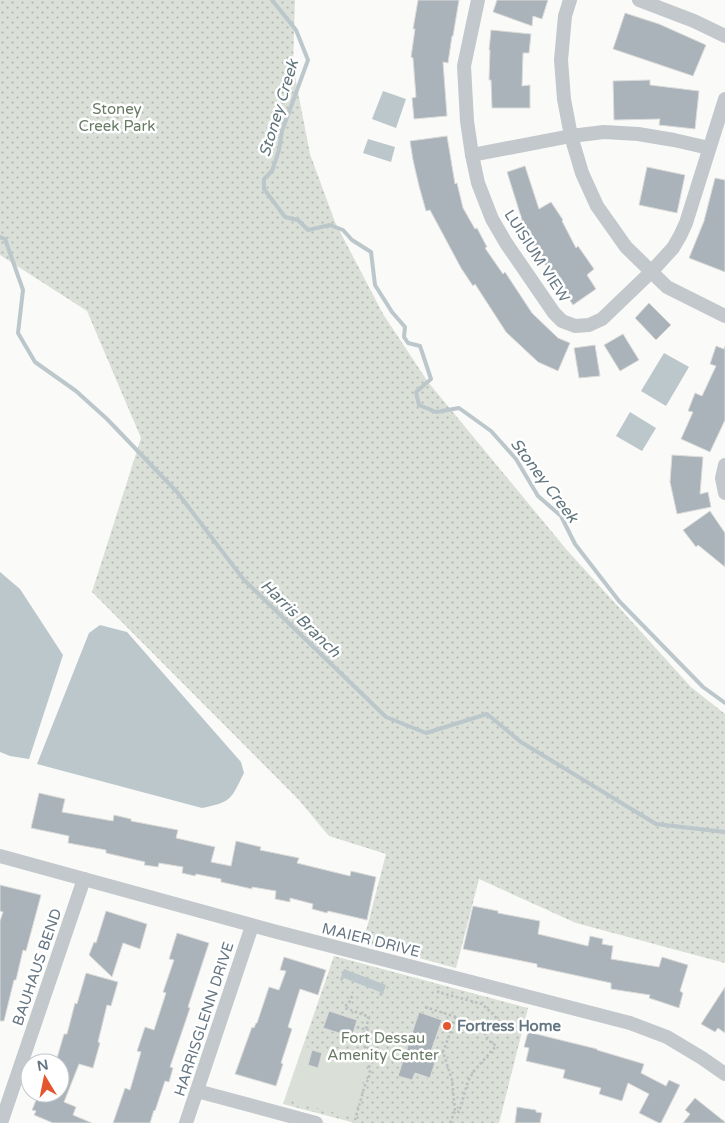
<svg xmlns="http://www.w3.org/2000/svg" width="725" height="1123" viewBox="0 0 725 1123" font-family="'Varela Round',sans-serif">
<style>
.park{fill:url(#park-dots)}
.garden{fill:#dadfd7}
.water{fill:#bbc7cb}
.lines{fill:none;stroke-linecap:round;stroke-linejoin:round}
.stream{stroke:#bbc7cb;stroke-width:4}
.building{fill:#aab3b9;stroke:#dcdcda}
.path{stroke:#bbbfc2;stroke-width:2.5;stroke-dasharray:2.5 2.5;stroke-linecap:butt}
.minor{stroke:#c3c8cc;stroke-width:14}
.poi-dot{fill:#e4572e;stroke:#fff;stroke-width:2}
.labels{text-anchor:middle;stroke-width:5;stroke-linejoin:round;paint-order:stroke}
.park-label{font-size:15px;fill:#687a64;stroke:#fff}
.street-label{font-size:15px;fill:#657683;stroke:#fff}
.poi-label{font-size:15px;font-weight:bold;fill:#657683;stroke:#fff;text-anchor:start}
.water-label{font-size:16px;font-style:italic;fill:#60757c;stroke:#fff}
</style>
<defs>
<pattern id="park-dots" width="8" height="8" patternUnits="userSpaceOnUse" patternTransform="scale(1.25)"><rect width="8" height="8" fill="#dadfd7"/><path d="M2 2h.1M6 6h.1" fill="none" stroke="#b4b9b4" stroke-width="1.8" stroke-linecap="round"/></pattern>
</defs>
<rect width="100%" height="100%" fill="#fafaf8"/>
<g class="park">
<path d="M0,0H295L293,66L310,154L335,222L383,314L428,382L566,549L691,687L725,714V963L576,923L479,879L456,968L363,943L386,854L329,836L298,799L92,592L141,438L87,311L0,255Z"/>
<path d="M334,956L528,1008L499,1123H355L283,1104Z"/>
</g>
<path class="garden" d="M303,1046L367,1064L354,1118L285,1099Z"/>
<g class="water">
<path d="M383,91L406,99L396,128L372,119Z"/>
<path d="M368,139L395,147L391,162L363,153Z"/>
<path d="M664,353L689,367L666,406L641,391Z"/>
<path d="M630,412L656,428L642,451L616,436Z"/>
<path d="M0,572L20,589L63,655L29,759L10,756L0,752Z"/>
<path d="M100,625L127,632L241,762L244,773C231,799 232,802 202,808L37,764L89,633Z"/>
<path d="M344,969L386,985L382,996L379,995L380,992L344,978L342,981L340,980Z"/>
</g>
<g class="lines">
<g class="stream">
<path d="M272,0L296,30L308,60L282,131L279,150L272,171L264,179V189L285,217L298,220L308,230L330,225L343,230L352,240L371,252L375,285L392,312L405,327L404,337L408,343L420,346L431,379L416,392L419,405L436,412L459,408L491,431L516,459L538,496L561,516L575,544L619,601L703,687L725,703"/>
<path d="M0,237L5,239L23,290L18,333L35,362L76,391L107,419L177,492L244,580L386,717L426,733L487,714L521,742L656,824L725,832"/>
</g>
</g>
<g class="building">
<path d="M418,0H459L453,36H452L448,63L443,62L447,116L414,119L412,98L416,97L413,58L411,57L415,29H413Z"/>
<path d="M497,0H548L542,19L533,16L532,26L493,12Z"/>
<path d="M625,13L659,24L706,45L693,76L613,49Z"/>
<path d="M491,30L531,34L529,53H523L522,86L530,85V108H492L491,80H489L490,50H489Z"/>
<path d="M650,80V85L699,91L695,129L659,125L660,119L614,120L613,81Z"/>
<path d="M447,136L455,184L457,183L463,208L475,229L477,228L487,247L485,248L503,274L505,272L532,313L558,338L570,343L558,371L538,362L506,332L475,284L473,286L461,268L430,210L426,211L419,186L413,160L410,141Z"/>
<path d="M525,166L539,209L551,202L563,220L562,221L576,248L578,246L594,269L587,275L596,289L573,305L556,280L543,262H542L531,241L529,242L517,223L522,220L507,172Z"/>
<path d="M647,167L685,175L677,213L639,205Z"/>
<path d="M715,178L725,180V272L689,258L704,221Z"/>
<path d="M649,303L671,325L656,340L635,318Z"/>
<path d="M623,334L639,360L620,371L604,345Z"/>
<path d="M595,345L600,376L579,378L574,348Z"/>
<path d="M716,346L724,349L725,346V420L710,452L681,439L693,412L688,411L695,393L702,396L716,366L710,364Z"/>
<path d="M672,455L703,457L700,494L708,492L711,507L677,514L670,482Z"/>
<path d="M710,511L725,533V567L698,545L696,547L683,530Z"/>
<path d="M39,793L65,799L62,812L113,821L114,815L131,819V821L178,830L176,838L215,847L211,862L231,866L236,841L261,847L260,850L299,858L297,863L350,876L351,871L376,877L367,920L328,911L327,913L312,909L313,904L290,898V902L275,899L276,891L252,887V889L221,882V879L196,874L195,876L182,873L183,867L159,863L158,867L144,865L145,862L106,853V850L68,843L69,836L31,828Z"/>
<path d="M0,885L41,895L26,951L23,950L16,980H14L4,1021H0V921L3,912L0,911Z"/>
<path d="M473,906L498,911V913L540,921L538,934L588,946L590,936L603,939L602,944L613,946L611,959L659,967L662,957L688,965L680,991L683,993L679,1008L649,998L650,995L611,989V983L537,967V964L463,949Z"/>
<path d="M106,911L147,924L140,949L123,943L112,977L89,955L94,942L96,943Z"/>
<path d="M177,933L209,943L188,1007L190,1008L170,1067L173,1068L169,1082L165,1081L155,1111L154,1110L150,1123H113L125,1088L130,1090L141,1052L137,1051L145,1027L154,1030L166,993L163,992L174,960L169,959Z"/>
<path d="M284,957L326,970L318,995L300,989L288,1027L292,1029L281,1063L283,1064L276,1086L235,1074L252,1027L254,1028L256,1023H257L269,987L279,990L286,971L280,970Z"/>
<path d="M86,973L118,982L111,1006L107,1005L98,1042L100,1043L93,1068L79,1064L64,1102L76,1107L73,1115L92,1123H53L34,1115L36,1111L32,1110L39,1093H60V1059L57,1058L64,1034H67L75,1003L77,1004Z"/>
<path d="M725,987V1033L718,1028L715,1032L701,1024Z"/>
<path d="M329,1011L357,1020L352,1037L323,1028Z"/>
<path d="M419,1012L442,1020L430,1054L437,1056L430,1078L415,1073L412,1080L398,1076Z"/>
<path d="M528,1032L597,1049V1050L644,1064L641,1073L666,1086L669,1080L680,1085L661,1123H659L639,1113L649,1094L628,1083L622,1101L599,1094L601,1088L563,1078L565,1070L526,1061L529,1048L524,1047Z"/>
<path d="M312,1050L322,1053L318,1068L308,1065Z"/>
<path d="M695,1098L725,1122V1123H683L690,1114L685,1110Z"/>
<path d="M517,1107L536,1110V1112L542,1113L540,1123H515Z"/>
</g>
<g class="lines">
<g class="path">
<path d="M352,996L349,1003L345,1006V1008L367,1016L369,1017L363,1039L370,1070L369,1078L365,1085L355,1120"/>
<path d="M425,1007L456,1017L471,1026L482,1027L502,1025L493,1014L482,1004L438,992L439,987"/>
<path d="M456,1017L443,1052L452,1080L455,1111L459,1112L468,1081L474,1071L496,1046L487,1039L482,1027"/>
<path d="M357,1027L407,1043"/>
<path d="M450,1123L455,1111"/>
</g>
<g class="minor">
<path d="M478,0L464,66L467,121L472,155L478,183L492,219L506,243L554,313L562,321L575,326L589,325L602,319L651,272L673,248L680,236L686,223L725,99"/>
<path d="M570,0L565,16L561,60L564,99L571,136L582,173L597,206L626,247L667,287L725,316"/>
<path d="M639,0L694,21L725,36"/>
<path d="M472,155L571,136L604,132L638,134L674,140L709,148"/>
<path d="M725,465L722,478L725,493"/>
<path d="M0,856L277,932L630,1023L667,1037L702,1058L725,1074"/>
<path d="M197,1091L316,1123"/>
<path d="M1,1123L84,879"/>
<path d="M186,1123L252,926"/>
</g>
</g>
<circle class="poi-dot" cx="447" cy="1026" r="5"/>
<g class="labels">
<g class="park-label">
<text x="117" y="114">Stoney<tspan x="117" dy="17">Creek Park</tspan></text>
<text x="383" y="1043">Fort Dessau<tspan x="383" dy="17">Amenity Center</tspan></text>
</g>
<g class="street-label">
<text transform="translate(537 256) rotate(57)" y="5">LUISIUM VIEW</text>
<text transform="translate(371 940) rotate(14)" y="5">MAIER DRIVE</text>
<text transform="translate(37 967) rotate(-71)" y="5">BAUHAUS BEND</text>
<text transform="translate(204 1019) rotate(-72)" y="5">HARRISGLENN DRIVE</text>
</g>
<g class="poi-label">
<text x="457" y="1031">Fortress Home</text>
</g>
<g class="water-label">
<text transform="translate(278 108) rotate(-73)" y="6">Stoney Creek</text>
<text transform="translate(545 480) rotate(53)" y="6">Stoney Creek</text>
<text transform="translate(301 618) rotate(44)" y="6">Harris Branch</text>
</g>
</g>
<g transform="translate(45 1078) rotate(350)"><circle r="24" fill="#ffffff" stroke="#c1c8cd"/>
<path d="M0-4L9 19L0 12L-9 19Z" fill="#e4572e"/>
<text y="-8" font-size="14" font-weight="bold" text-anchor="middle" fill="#657683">N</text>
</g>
</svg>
